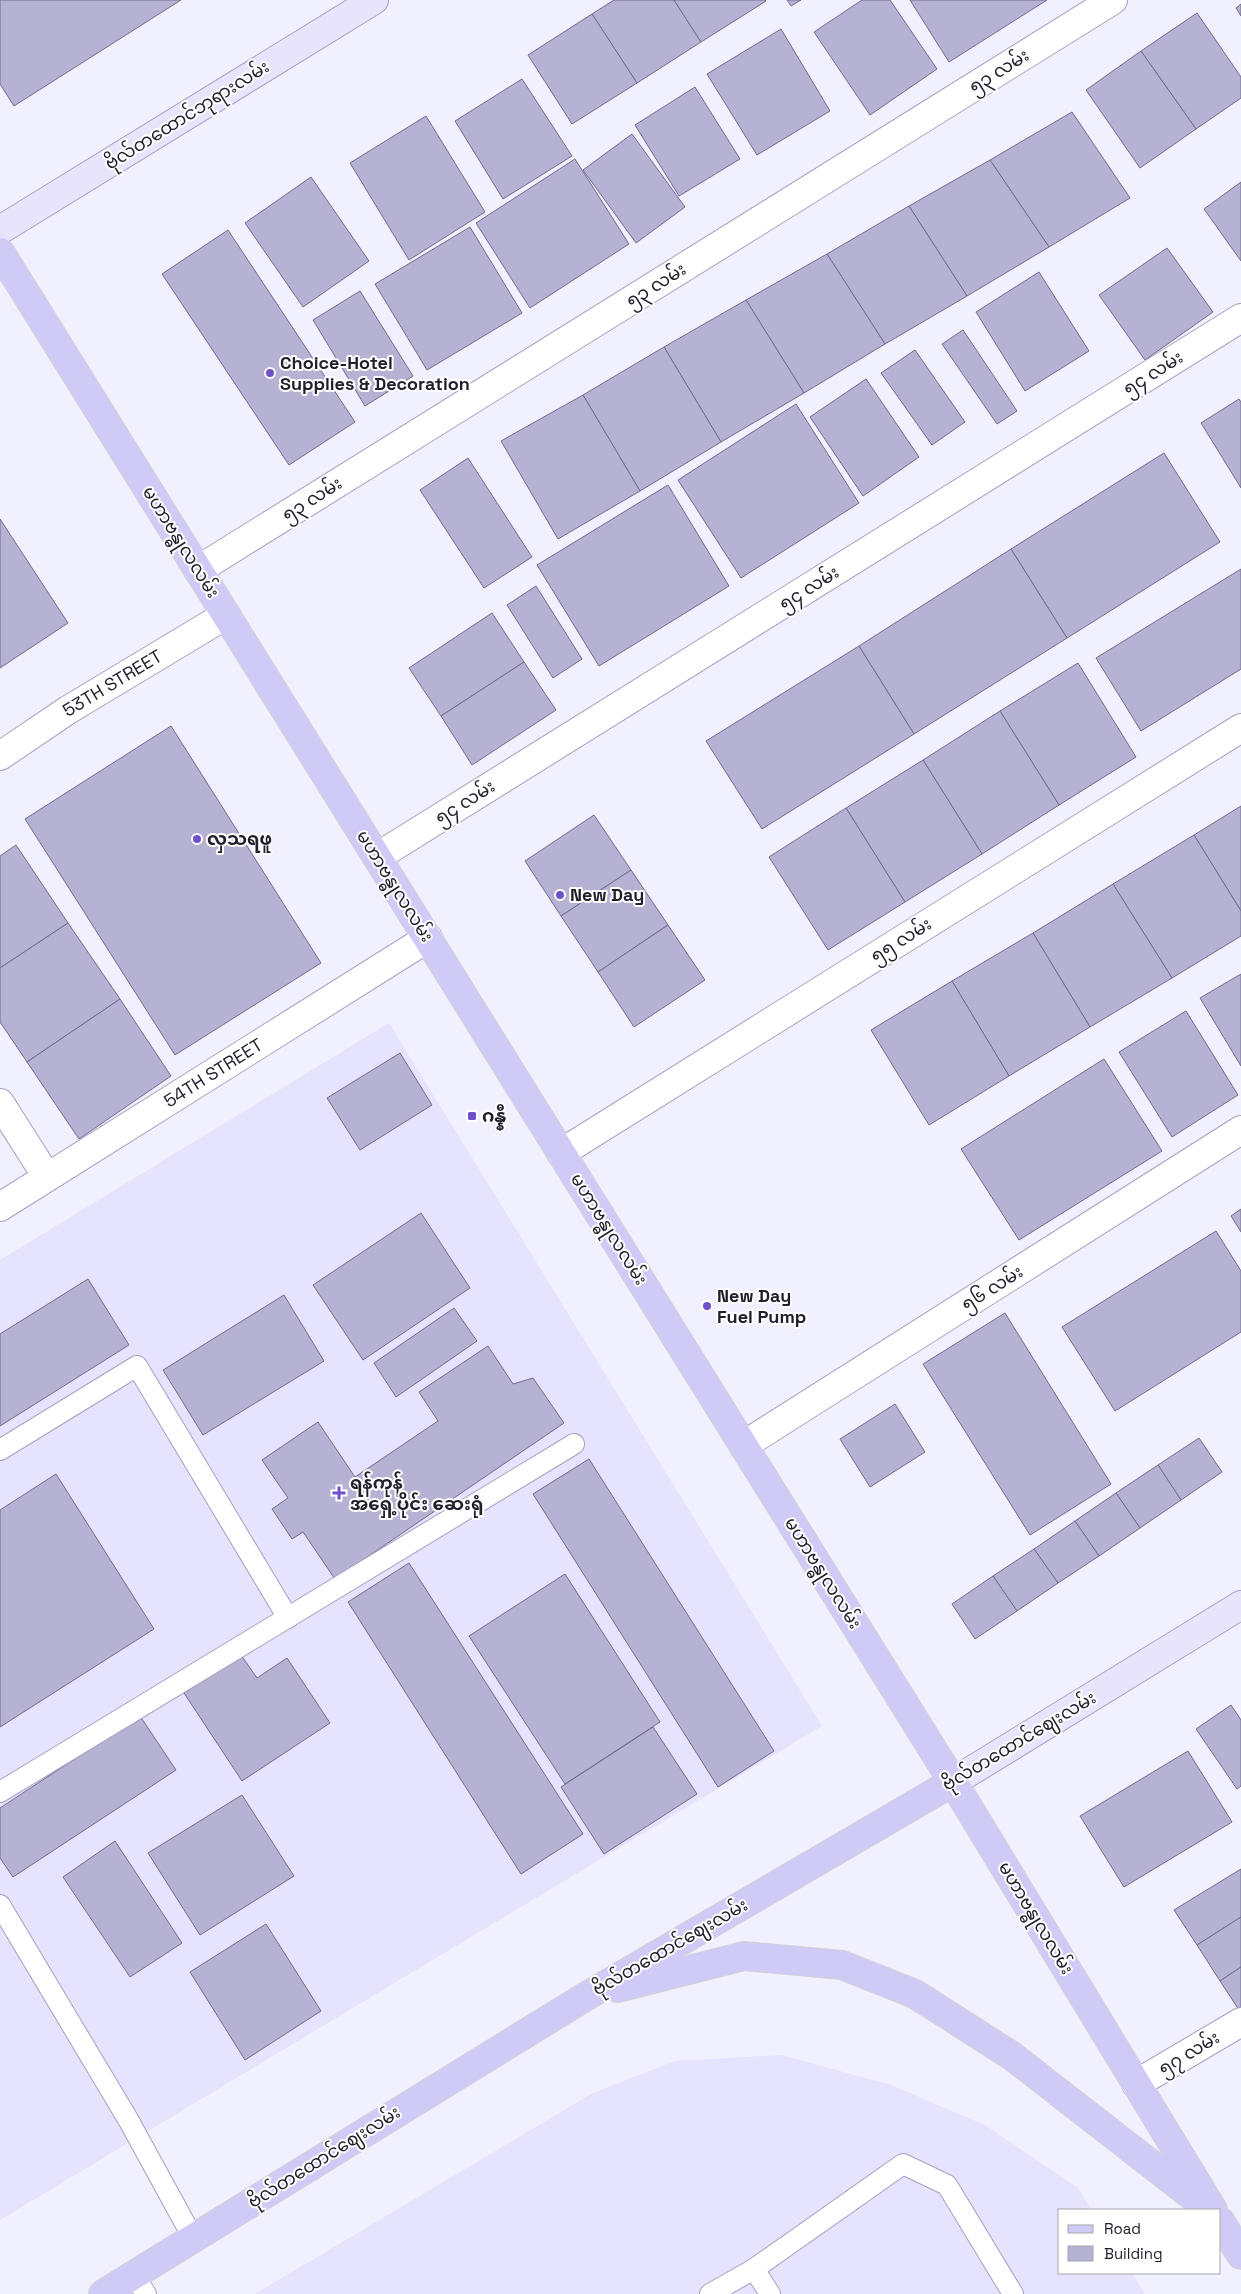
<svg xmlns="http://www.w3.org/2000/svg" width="1241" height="2294" viewBox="0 0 1241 2294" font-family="'Space Grotesk','Noto Sans Myanmar',sans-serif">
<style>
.built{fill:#e5e3fd}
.building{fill:#b6b2d4;stroke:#706c8c}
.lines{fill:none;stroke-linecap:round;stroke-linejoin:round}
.service-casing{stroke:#a4a0c2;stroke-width:22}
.minor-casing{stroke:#a4a0c2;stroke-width:30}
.secondary-casing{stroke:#a4a0c2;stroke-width:30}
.primary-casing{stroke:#d3d2d5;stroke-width:30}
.service{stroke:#fff;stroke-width:20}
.minor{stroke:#fff;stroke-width:28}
.secondary{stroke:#e8e4fb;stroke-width:28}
.primary{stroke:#d0caf7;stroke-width:28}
.poi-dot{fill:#6f51ca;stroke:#fff;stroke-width:2}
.labels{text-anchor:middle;stroke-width:4;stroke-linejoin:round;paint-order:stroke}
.street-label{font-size:18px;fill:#21202d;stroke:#fff}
.poi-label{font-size:18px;font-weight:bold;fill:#21202d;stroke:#fff;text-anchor:start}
</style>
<rect width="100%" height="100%" fill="#f1f0ff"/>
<g class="built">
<path d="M389,1023L822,1726L0,2220V1260Z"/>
<path d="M781,2055L891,2085L985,2125L1077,2187L1092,2210H1060V2273H1132L1145,2294H255L593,2093L675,2061Z"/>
</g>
<g class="building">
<path d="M0,0H181L14,106L0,84Z"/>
<path d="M614,0H674L701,42L637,83L592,14Z"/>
<path d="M674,0H765L766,1L701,42Z"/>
<path d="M787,0H801L791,6Z"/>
<path d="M862,0H890L937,69L870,115L814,32Z"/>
<path d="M910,0H1047L949,62Z"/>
<path d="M1241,4V16L1236,8Z"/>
<path d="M1197,13L1241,77V98L1196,129L1141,51Z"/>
<path d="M592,14L637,83L572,124L528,55Z"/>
<path d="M781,29L830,111L757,155L707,74Z"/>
<path d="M1141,51L1196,129L1140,168L1086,90Z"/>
<path d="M522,79L572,156L503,199L455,121Z"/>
<path d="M695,87L740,159L679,196L635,125Z"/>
<path d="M1072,112L1130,198L1049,247L990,160Z"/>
<path d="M426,116L485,212L409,260L350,163Z"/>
<path d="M632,134L685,207L636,243L583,170Z"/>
<path d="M575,159L629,244L530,308L476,223Z"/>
<path d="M990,160L1049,247L967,296L909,206Z"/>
<path d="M311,177L369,261L303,307L245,223Z"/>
<path d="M1241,182V261L1204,209Z"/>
<path d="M909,206L967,296L885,344L827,254Z"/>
<path d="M470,227L522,313L427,370L375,284Z"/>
<path d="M228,230L355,422L289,465L162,274Z"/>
<path d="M1167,248L1213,312L1145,360L1099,295Z"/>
<path d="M827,254L885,344L804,393L746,300Z"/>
<path d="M1039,272L1089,351L1025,391L976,312Z"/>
<path d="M360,291L413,376L365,406L313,320Z"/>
<path d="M746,300L804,393L721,442L664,347Z"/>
<path d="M963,330L1017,411L997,424L942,344Z"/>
<path d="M664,347L721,442L640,491L583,395Z"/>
<path d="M915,350L965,422L932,445L881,373Z"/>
<path d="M866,379L919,457L863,496L810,417Z"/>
<path d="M583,395L640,491L558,539L501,441Z"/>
<path d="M1239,399L1241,402V488L1201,423Z"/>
<path d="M796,404L859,503L741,578L678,480Z"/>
<path d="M1164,453L1220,542L1067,638L1011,549Z"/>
<path d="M468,458L532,557L484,588L420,490Z"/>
<path d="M668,485L729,586L599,666L537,565Z"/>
<path d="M0,519L68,623L0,668Z"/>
<path d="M1011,549L1067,638L914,734L859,646Z"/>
<path d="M1241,569V669L1141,731L1096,658Z"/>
<path d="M536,586L582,659L553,678L507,605Z"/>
<path d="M492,613L524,662L441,716L409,668Z"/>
<path d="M859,646L914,734L762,829L706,741Z"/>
<path d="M524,662L556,710L472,765L441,716Z"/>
<path d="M1078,663L1136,757L1059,805L1000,711Z"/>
<path d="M1000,711L1059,805L982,854L923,760Z"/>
<path d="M171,726L321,963L175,1055L25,819Z"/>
<path d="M923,760L982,854L905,902L846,808Z"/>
<path d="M1241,806V911L1194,835Z"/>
<path d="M846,808L905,902L828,950L769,857Z"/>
<path d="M594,815L631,870L561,916L525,861Z"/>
<path d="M1194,835L1241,911V936L1172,978L1113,884Z"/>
<path d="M16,845L68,923L0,968V856Z"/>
<path d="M631,870L668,925L598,972L561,916Z"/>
<path d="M1113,884L1172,978L1090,1027L1033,933Z"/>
<path d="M68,923L120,999L27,1062L0,1022V968Z"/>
<path d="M668,925L705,980L634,1027L598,972Z"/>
<path d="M1033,933L1090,1027L1009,1076L952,981Z"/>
<path d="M1241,974V1066L1200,998Z"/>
<path d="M952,981L1009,1076L929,1125L871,1030Z"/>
<path d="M120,999L171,1076L79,1139L27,1062Z"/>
<path d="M1186,1011L1238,1095L1172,1137L1119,1052Z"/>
<path d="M400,1053L432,1105L360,1150L327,1098Z"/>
<path d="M1104,1059L1162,1151L1019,1240L961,1149Z"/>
<path d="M1241,1209V1232L1231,1216Z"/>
<path d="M421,1213L470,1288L363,1360L313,1285Z"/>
<path d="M1216,1231L1241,1271V1332L1115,1411L1062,1327Z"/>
<path d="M88,1279L129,1345L0,1426V1334Z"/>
<path d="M284,1295L324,1361L203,1435L163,1370Z"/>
<path d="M454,1308L477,1341L396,1397L374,1363Z"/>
<path d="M1005,1313L1111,1484L1030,1535L923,1364Z"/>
<path d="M488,1346L513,1384L533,1378L564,1423L335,1579L303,1532L292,1539L272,1509L288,1498L262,1460L318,1422L355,1477L438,1421L419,1392Z"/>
<path d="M895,1404L925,1452L870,1487L840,1439Z"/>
<path d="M1199,1438L1222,1472L1181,1500L1158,1465Z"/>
<path d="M589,1459L774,1751L718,1787L533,1494Z"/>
<path d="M1158,1465L1181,1500L1140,1528L1116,1493Z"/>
<path d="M56,1474L154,1629L0,1727V1510Z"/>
<path d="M1116,1493L1140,1528L1099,1556L1075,1521Z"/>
<path d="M1075,1521L1099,1556L1058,1583L1034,1549Z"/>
<path d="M1034,1549L1058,1583L1017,1611L993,1576Z"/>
<path d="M409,1563L583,1834L521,1874L348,1602Z"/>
<path d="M565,1574L660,1722L565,1784L469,1636Z"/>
<path d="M993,1576L1017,1611L975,1639L952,1604Z"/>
<path d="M241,1655L257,1678L287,1658L330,1723L242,1781L184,1693Z"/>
<path d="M1231,1705L1241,1720V1786L1237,1789L1196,1729Z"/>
<path d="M140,1716L176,1770L13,1877L0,1858V1808Z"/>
<path d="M653,1727L697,1794L604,1854L561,1787Z"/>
<path d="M1188,1751L1232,1822L1124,1887L1080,1816Z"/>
<path d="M242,1795L294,1876L200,1935L148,1853Z"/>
<path d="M115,1841L182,1943L130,1977L63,1877Z"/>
<path d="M1241,1869V1917L1197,1945L1174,1910Z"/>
<path d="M1241,1917V1967L1220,1981L1197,1945Z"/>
<path d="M266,1924L321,2011L245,2060L190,1972Z"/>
<path d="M1241,1967V2013L1220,1981Z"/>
</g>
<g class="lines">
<defs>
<g id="service">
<path d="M0,1450L137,1366L288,1618"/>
<path d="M0,1792L574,1444"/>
<path d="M0,1905L129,2121L193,2238"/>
<path d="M754,2269L770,2294"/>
<path d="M134,2275L146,2294"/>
<path d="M710,2294L754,2269L903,2164L947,2185L1013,2294"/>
</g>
<g id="minor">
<path d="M198,570L1113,0"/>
<path id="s1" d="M0,756L68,710L226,615"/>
<path d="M377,857L1241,318"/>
<path d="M0,1103L47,1177"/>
<path d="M561,1153L1241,728"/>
<path id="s2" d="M0,1207L428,938"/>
<path d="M744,1445L1241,1130"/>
<path d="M1136,2084L1241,2022"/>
</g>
<g id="secondary">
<path d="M0,230L374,0"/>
<path d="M953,1782L1241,1605"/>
</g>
<g id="primary">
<path d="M0,252L953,1782L1213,2210"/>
<path d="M618,1988L744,1956L842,1965L915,1994L1012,2056L1201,2203"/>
<path d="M1220,2221L1241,2255"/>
<path d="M103,2294L585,1997L953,1782"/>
</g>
</defs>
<use href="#service" class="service-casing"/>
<use href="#minor" class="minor-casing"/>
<use href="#secondary" class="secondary-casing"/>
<use href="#primary" class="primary-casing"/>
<use href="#service" class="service"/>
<use href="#minor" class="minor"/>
<use href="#secondary" class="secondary"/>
<use href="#primary" class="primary"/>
</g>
<g class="poi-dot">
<circle cx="270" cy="373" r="5"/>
<circle cx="197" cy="839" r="5"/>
<circle cx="560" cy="895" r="5"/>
<rect x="467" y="1111" width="10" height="10" rx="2.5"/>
<circle cx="707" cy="1306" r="5"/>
<path d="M336.5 1485.5h5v5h5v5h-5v5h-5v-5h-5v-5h5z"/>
</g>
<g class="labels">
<g class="street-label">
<text transform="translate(999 71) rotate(-32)" y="6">၅၃ လမ်း</text>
<text transform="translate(187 115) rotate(-32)" y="6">ဗိုလ်တထောင်ဘုရားလမ်း</text>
<text transform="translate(656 285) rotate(-32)" y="6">၅၃ လမ်း</text>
<text transform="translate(1153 373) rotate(-32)" y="6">၅၄ လမ်း</text>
<text transform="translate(312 499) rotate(-32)" y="6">၅၃ လမ်း</text>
<text transform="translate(181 542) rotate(58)" y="6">မဟာဗန္ဓုလလမ်း</text>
<text transform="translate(809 588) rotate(-32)" y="6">၅၄ လမ်း</text>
<text dy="6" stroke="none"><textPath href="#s1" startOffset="134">53TH STREET</textPath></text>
<text transform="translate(465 802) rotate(-32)" y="6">၅၄ လမ်း</text>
<text transform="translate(395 886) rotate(58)" y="6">မဟာဗန္ဓုလလမ်း</text>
<text transform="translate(901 940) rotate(-32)" y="6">၅၅ လမ်း</text>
<text dy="6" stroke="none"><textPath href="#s2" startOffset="252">54TH STREET</textPath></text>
<text transform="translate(609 1229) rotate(58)" y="6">မဟာဗန္ဓုလလမ်း</text>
<text transform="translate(992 1288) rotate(-32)" y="6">၅၆ လမ်း</text>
<text transform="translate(823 1573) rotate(58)" y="6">မဟာဗန္ဓုလလမ်း</text>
<text transform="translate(1019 1741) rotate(-31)" y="6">ဗိုလ်တထောင်ဈေးလမ်း</text>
<text transform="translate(1036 1918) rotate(59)" y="6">မဟာဗန္ဓုလလမ်း</text>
<text transform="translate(670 1947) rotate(-30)" y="6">ဗိုလ်တထောင်ဈေးလမ်း</text>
<text transform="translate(1189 2053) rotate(-31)" y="6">၅၇ လမ်း</text>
<text transform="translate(324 2157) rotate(-32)" y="6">ဗိုလ်တထောင်ဈေးလမ်း</text>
</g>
<g class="poi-label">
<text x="280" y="369">Choice-Hotel<tspan x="280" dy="21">Supplies &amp; Decoration</tspan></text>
<text x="207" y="845">လှသရဖူ</text>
<text x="570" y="901">New Day</text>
<text x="482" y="1122">ဂန္နီ</text>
<text x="717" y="1302">New Day<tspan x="717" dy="21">Fuel Pump</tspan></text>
<text x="350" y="1489">ရန်ကုန်<tspan x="350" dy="21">အရှေ့ပိုင်း ဆေးရုံ</tspan></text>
</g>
</g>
<rect x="1058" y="2209" width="162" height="65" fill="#ffffff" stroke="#a6a6ab"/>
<rect x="1068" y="2225" width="25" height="8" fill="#d0caf7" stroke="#a6a6ab"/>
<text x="1104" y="2234" font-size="15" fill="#21202d">Road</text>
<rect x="1068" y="2246" width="25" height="15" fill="#b6b2d4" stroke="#a6a6ab"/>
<text x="1104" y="2259" font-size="15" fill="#21202d">Building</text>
</svg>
